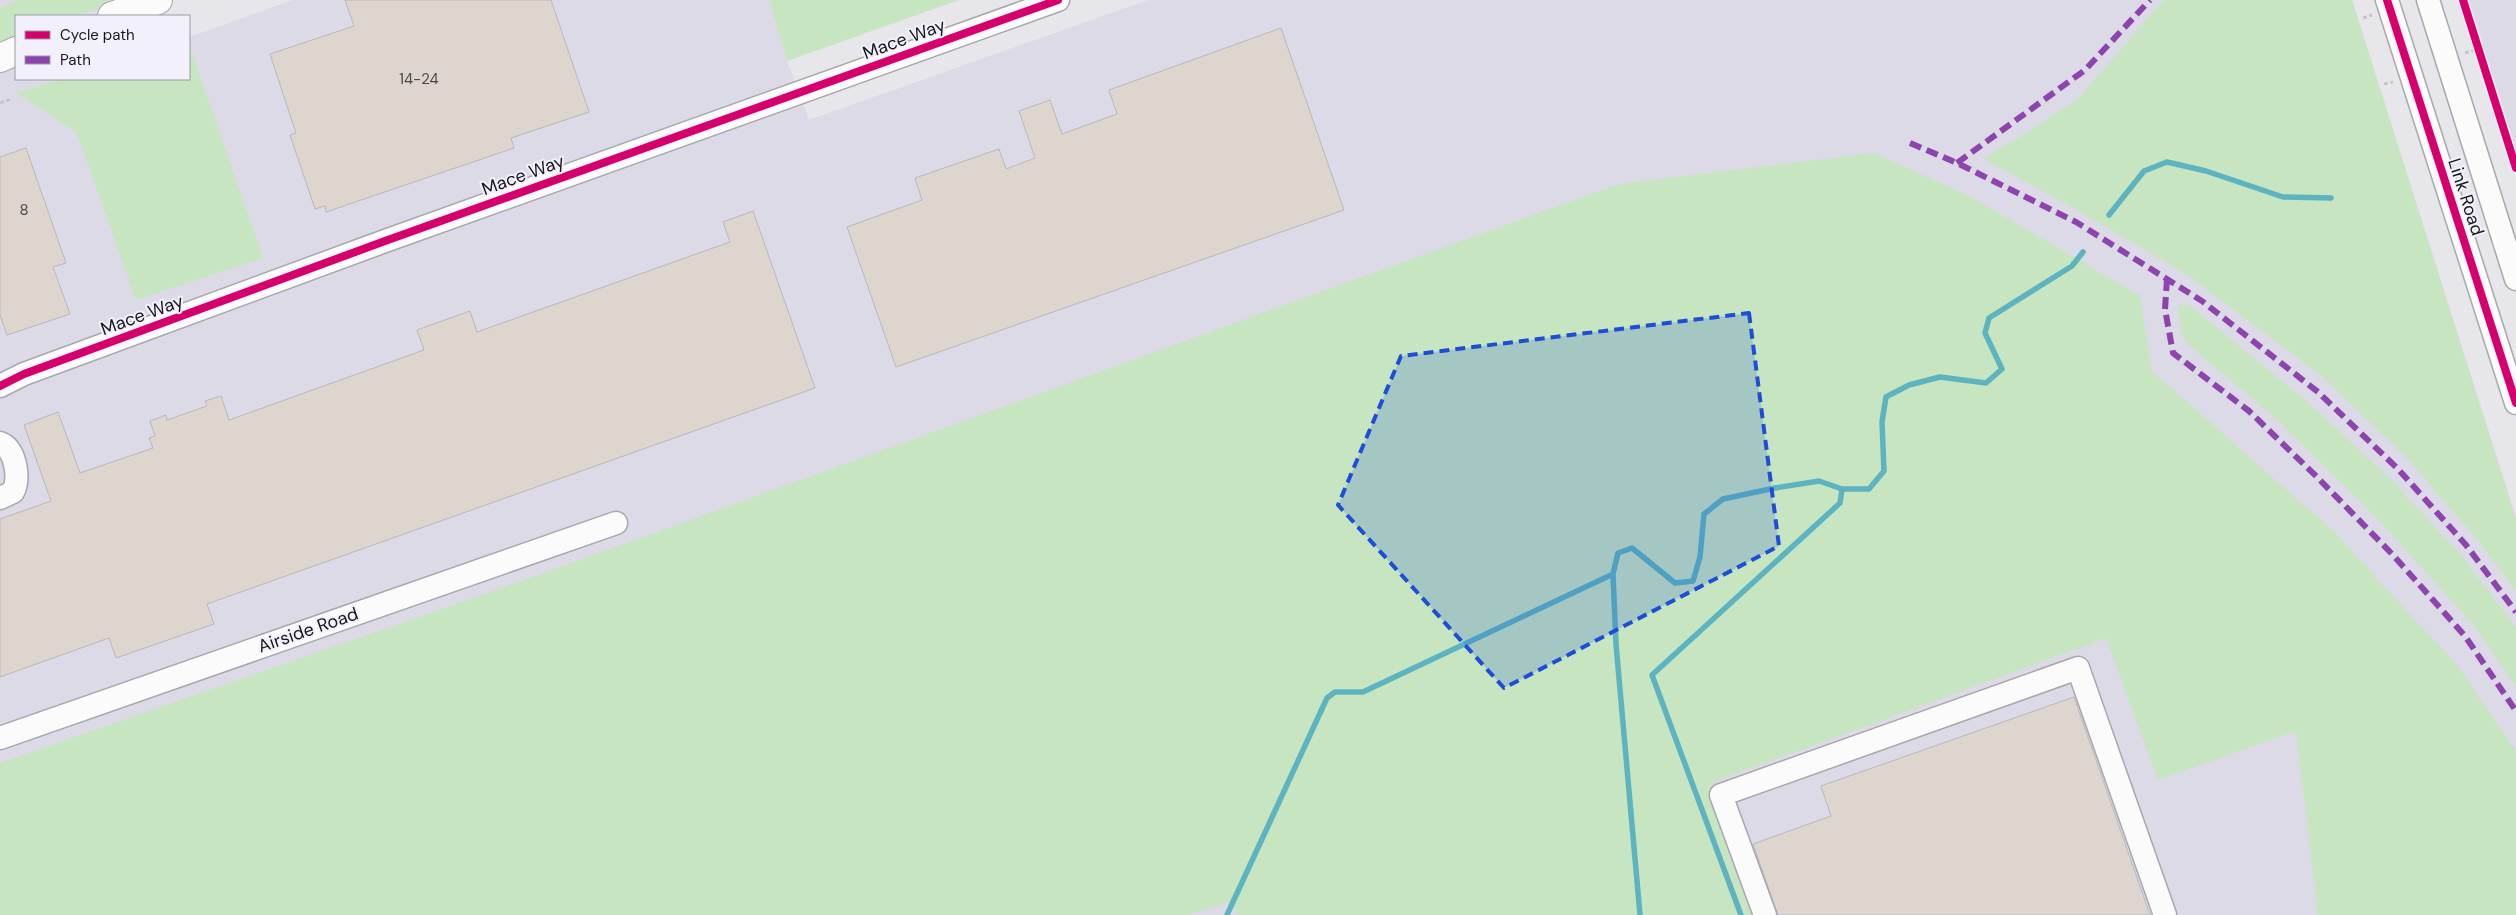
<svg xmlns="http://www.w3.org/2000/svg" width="2516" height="915" viewBox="0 0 2516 915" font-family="'DM Sans',sans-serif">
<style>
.built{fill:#dbdae6}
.green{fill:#c6e5c0}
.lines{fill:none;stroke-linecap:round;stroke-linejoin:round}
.stream{stroke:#5db4c0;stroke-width:5.5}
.building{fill:#ded5cf;stroke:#b9b8b9}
.minor-casing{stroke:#a8a7ac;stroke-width:25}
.major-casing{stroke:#a8a7ac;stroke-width:30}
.path{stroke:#c6c6c8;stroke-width:3;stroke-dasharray:4 2.5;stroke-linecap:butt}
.minor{stroke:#fbfbfc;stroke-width:22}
.major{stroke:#fbfbfc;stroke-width:28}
.quiet{stroke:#8e44ad;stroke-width:6;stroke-dasharray:12 6;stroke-linecap:butt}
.cycleway-casing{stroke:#f2f0fb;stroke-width:11}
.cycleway{stroke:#d6006c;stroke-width:8}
.marked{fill:#1d4ed8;fill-opacity:0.2;stroke:#1d4ed8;stroke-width:4;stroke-dasharray:10 6;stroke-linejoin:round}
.labels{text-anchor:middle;stroke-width:4;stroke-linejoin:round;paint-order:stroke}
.number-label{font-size:15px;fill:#4a4648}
.street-label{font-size:18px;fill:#18171b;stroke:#f2f0fb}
</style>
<rect width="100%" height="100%" fill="#e6e6eb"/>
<g class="built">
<path d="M0,0H112L124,16H16V79H167L262,259L189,44V37L293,0H769L787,61L809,120L1148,0H2352L2516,517V915H0Z"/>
<path d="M2468,0H2516V151Z"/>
</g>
<g class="green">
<path d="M18,0H121L78,16H16V40L0,46V8Z"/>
<path d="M769,0H959L787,61Z"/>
<path d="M2164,0H2352L2516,520V591L2473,534L2404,455L2318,373L2186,274L2075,209L1984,159L2076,101Z"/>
<path d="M189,44L263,258L136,300L77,133L16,93L61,79H189Z"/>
<path d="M1874,153L1969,196L2140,296L2152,371L2332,530L2457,665L2516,751V915H2318L2296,731L2158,780L2106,638L1713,782L1751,915H1237L1234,900L1189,915H0V763L508,586L1619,184Z"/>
<path d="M2178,305H2189L2306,401L2389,477L2459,553L2516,627V686L2476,628L2376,517L2272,415L2189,345L2182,335Z"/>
</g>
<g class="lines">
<g class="stream">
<path d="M2109,215L2144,171L2167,162L2206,171L2283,197L2331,198"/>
<path d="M1613,574L1616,644L1640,915"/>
<path d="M1227,915L1327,698L1335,692H1363L1613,574L1618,553L1632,548L1675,583L1693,581L1700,557L1704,514L1723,499L1775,488L1819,481L1842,489H1869L1884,471L1882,422L1886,397L1909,385L1940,377L1986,383L2002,369L1985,333L1989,318L2072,266L2083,252"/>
<path d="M1741,915L1652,675L1840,503L1842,489"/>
</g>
</g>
<g class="building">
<path d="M345,0H551L589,112L511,138L514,148L326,212L325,206L315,209L290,135L296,133L270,54L354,26Z"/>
<path d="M1281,28L1344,210L896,367L847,227L922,200L915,178L999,149L1006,169L1035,158L1019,111L1050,100L1062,134L1117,114L1109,90Z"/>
<path d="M26,148L66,263L53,267L70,314L7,335L0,315V157Z"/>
<path d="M753,211L815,388L207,604L214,624L116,658L109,638L0,677V519L51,501L24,425L58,412L80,473L153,448L149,438L155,436L150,421L166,415L167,420L207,406L205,401L221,396L229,420L424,350L417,330L470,311L477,332L730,242L723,222Z"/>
<path d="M2074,697L2150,915H1778L1753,844L1831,816L1821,786Z"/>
</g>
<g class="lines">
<defs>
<g id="minor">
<path d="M2387,0L2516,403"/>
<path d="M2428,0L2516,279"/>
<path d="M0,386L24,374L385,241L1058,0"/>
<path d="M0,443C16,449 20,479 13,492L0,498"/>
<path d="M0,738L616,523"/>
<path d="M1765,915L1721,795L2078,668L2165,915"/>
</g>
<g id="major">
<path d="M112,16L158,0"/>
<path d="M0,58L16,51"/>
</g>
</defs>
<use href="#minor" class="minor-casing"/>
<use href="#major" class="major-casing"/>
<g class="path">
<path d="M2363,18L2372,15"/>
<path d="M2465,53L2479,49"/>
<path d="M2384,84L2393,82"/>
<path d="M0,103L12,99"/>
</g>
<use href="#minor" class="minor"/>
<use href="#major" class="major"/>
<g class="quiet">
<path d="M1910,143L1957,163L2076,222L2202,301L2318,392L2398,469L2466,545L2516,612"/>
<path d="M1957,163L2085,70L2150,0"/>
<path d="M2167,279L2165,309L2173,353L2249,411L2317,477L2393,555L2465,636L2516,711"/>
</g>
<defs>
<g id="cycleway">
<path d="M2387,0L2516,403"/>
<path d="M2463,0L2516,168"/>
<path d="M0,386L24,374L385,241L1058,0"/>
</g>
</defs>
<use href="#cycleway" class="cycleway-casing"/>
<use href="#cycleway" class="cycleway"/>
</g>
<path class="marked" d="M1749,313L1779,546L1504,688L1338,505L1401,356Z"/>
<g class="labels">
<g class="number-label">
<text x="419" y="84">14-24</text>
<text x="24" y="215">8</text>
</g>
<g class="street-label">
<text transform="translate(904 39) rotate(-20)" y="6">Mace Way</text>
<text transform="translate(523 175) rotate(-20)" y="6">Mace Way</text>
<text transform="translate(2466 197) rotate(72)" y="6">Link Road</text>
<text transform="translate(142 315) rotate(-20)" y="6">Mace Way</text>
<text transform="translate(308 630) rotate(-19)" y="6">Airside Road</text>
</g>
</g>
<rect x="15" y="15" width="175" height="65" fill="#f2f0fb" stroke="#9b99a1"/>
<rect x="25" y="31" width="25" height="8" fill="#d6006c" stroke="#9b99a1"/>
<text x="60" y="40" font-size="15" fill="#18171b">Cycle path</text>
<rect x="25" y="56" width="25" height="8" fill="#8e44ad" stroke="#9b99a1"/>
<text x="60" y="65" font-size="15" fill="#18171b">Path</text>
</svg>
